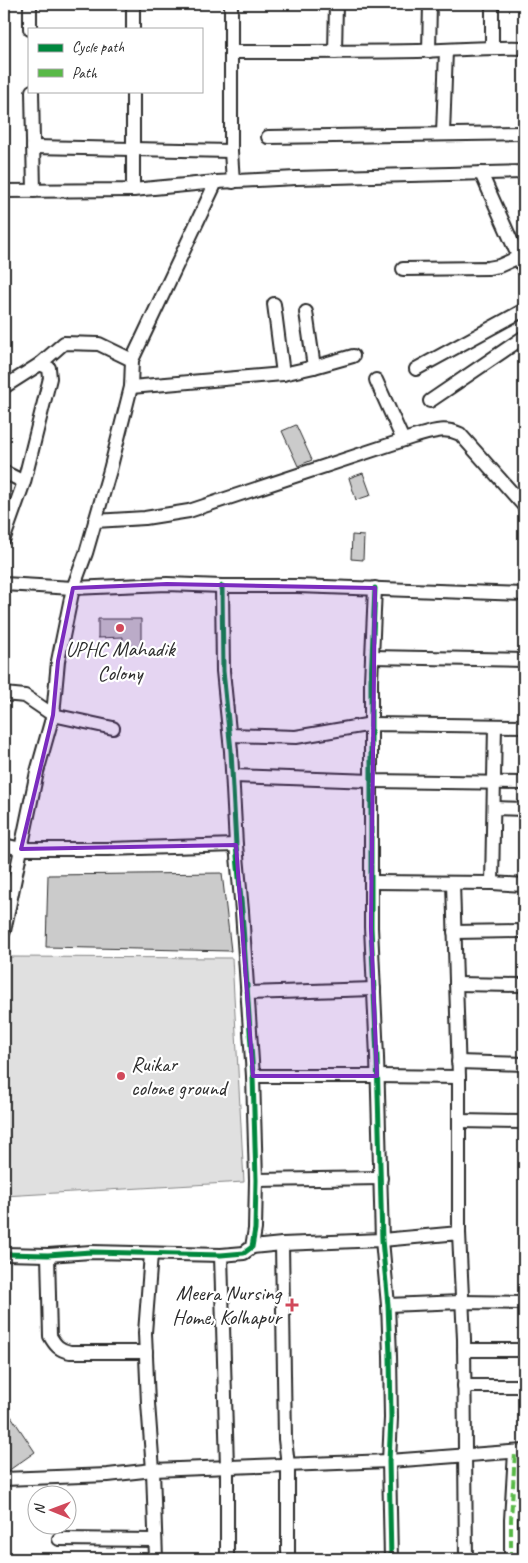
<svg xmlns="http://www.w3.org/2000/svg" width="528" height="1563" viewBox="0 0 528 1563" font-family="Caveat,sans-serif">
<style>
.green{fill:#e0e0e0;stroke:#868686}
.building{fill:#cbcbcb;stroke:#2b2b2b}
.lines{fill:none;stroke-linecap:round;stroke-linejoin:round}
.minor-casing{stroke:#2b2b2b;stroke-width:16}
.minor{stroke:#fff;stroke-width:12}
.quiet{stroke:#58b947;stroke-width:4;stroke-dasharray:8 4;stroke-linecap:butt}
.cycleway-casing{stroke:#fff;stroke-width:8}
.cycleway{stroke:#00873e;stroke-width:5}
.marked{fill:#7b2cbf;fill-opacity:0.2;stroke:#7b2cbf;stroke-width:4;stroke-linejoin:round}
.poi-dot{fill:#d1495b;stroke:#fff;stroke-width:2}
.labels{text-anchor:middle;stroke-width:4.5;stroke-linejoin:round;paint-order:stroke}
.poi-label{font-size:21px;fill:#2b2b2b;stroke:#fff}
</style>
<rect width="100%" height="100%" fill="#fff"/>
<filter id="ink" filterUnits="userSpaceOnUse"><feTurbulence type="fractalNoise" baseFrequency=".02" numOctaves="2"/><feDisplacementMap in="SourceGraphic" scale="10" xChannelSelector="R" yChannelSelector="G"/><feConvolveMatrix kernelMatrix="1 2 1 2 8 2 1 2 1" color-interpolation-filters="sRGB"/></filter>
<g filter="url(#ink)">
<path class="green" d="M7,957L232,958L244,1182L4,1196V970Z"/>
<g class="building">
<path d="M296,425L312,460L298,466L282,431Z"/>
<path d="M363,473L371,495L356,500L349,478Z"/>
<path d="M352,535L364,536L363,560L351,559Z"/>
<path d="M98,619H141V654H122L123,637L98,638Z"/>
<path d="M222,873L231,951L46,947L48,875Z"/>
<path d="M11,1416L35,1452L8,1471H4V1423Z"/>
</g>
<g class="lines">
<defs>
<g id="minor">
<path d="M30,4V29"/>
<path d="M231,4V52C293,52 356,52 418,51C453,50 489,47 524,48"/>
<path d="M492,4V48"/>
<path d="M133,29V4"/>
<path d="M429,51L430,4"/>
<path d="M231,52V151L233,182"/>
<path d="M335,52L336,4"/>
<path d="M32,91L34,191"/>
<path d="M133,91V190"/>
<path d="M443,134L446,50"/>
<path d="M268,137L524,133"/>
<path d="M33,147L231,151"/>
<path d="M481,173L524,269"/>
<path d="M4,191L133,190L216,182L296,178L524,172"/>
<path d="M403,269L488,268L499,266L519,257"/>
<path d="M274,304L283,374"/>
<path d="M306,312L314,367"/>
<path d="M40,364L64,343L99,344L132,360"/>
<path d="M416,369L524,310"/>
<path d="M376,380L403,440"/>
<path d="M4,387L40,364L49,368L50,378L24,482L4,538"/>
<path d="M131,387L283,374L314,367L353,356"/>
<path d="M430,401L524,337"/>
<path d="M4,472L24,482"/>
<path d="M95,521L145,518L189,511L413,437C429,433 443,426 460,434L524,506"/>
<path d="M4,584L73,588L167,584L222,586H297L524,594"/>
<path d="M375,588L371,681V927L377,1057L382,1240L388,1305L390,1356L391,1418L389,1461L391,1559"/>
<path d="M372,657L524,660"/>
<path d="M4,694L25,696L53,715L113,728"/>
<path d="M230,735L296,737L372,724L524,726"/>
<path d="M233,776L372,781L524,783"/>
<path d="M494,808L524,809"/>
<path d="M4,845L21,849H108L236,845"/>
<path d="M371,882L492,883L524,885"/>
<path d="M453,883L459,1077V1233"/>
<path d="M492,883L495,726"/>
<path d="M4,931L37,772L53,715L58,661L73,588L86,553L110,470L131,387L132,360L216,182"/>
<path d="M454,932L524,931"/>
<path d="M456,984L524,985"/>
<path d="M247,993L374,989"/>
<path d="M458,1062L524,1064"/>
<path d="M253,1076H377L459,1077"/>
<path d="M459,1121L524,1122"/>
<path d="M256,1180L381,1178"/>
<path d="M282,1244L285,1439L288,1465V1559"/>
<path d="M252,1247L282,1244L382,1240L459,1233L464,1339L466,1559"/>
<path d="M4,1254L48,1255L91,1252L221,1255L244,1253L252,1247L255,1229L256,1180L253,1076L242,911L236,845L231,751L223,671L222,586"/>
<path d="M151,1254L145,1333L148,1403L153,1470L156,1559"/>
<path d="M48,1255L50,1336C55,1345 59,1350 70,1352H146"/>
<path d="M221,1255L227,1467V1559"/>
<path d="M388,1305L461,1302L524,1303"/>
<path d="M464,1350H524"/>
<path d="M464,1386H524"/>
<path d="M4,1479L108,1475L153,1470L389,1461L524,1451"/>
<path d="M59,1539L154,1540"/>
<path d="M511,1559V1520L515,1452"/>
</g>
</defs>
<use href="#minor" class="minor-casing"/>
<use href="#minor" class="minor"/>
<path class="quiet" d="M511,1559V1520L515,1452"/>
<defs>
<g id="cycleway">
<path d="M375,588L371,681V927L377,1057L382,1240L388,1305L390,1356L391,1418L389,1461L391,1559"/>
<path d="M4,1254L48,1255L91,1252L221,1255L244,1253L252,1247L255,1229L256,1180L253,1076L242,911L236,845L231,751L223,671L222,586"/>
</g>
</defs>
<use href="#cycleway" class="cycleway-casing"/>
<use href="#cycleway" class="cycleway"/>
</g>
</g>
<path class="marked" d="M167,584L375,588L371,927L377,1076H253L236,845L21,849L53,715L58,661L73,588Z"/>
<g class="poi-dot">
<circle cx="120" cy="628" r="5"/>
<circle cx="121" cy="1076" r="5"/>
<path d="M289.5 1297.5h5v5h5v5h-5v5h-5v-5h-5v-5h5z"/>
</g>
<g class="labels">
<g class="poi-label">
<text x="120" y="656">UPHC Mahadik<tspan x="120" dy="24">Colony</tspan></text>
<text x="131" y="1071" text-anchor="start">Ruikar<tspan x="131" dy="24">colone ground</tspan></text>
<text x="281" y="1300" text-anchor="end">Meera Nursing<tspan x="281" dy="24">Home, Kolhapur</tspan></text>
</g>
</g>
<rect width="528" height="1563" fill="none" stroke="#fff" stroke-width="20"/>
<rect x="10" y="10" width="508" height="1543" fill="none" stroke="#2b2b2b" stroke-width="2" filter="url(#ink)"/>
<rect x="28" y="28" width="175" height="65" fill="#ffffff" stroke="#aaaaaa"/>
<rect x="38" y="44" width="25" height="8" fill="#00873e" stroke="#aaaaaa"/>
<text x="72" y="52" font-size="15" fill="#2b2b2b">Cycle path</text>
<rect x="38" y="69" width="25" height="8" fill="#58b947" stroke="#aaaaaa"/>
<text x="72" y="78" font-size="15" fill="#2b2b2b">Path</text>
<g transform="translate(52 1510) rotate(271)"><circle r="24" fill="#ffffff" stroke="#aaaaaa"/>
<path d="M0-4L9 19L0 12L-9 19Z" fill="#d1495b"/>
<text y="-8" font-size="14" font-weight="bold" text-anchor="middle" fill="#2b2b2b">N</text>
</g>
</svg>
